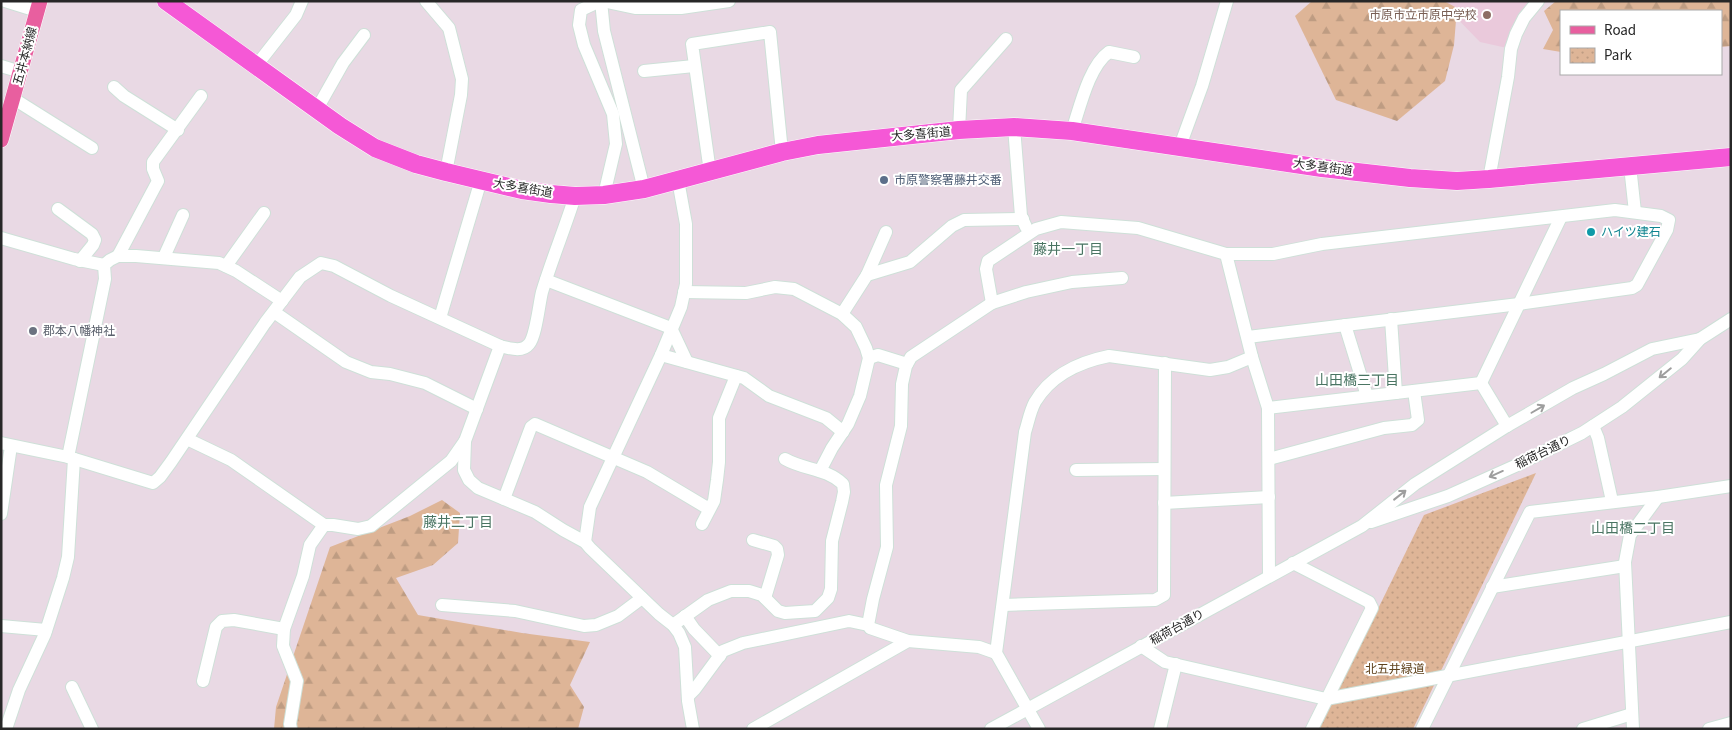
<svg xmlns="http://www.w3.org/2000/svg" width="1732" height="730" viewBox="0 0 1732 730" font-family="'Source Sans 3','Noto Sans JP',sans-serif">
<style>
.education{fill:#eac9db}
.forest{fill:url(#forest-firs)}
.park{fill:url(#park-dots)}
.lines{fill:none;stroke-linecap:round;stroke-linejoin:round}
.minor-casing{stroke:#cee0d8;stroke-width:14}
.major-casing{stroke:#fff;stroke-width:16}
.highway-casing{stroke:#fff;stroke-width:19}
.minor{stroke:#fff;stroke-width:12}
.major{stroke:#e85f9f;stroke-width:15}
.highway{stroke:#f558d6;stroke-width:18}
.oneway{stroke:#9e9e9e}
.education-dot{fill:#8d6e63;stroke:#fff;stroke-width:2}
.service-dot{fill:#5c6f8a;stroke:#fff;stroke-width:2}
.culture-dot{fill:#0f9aa8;stroke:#fff;stroke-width:2}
.worship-dot{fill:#6b7280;stroke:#fff;stroke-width:2}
.labels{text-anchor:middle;stroke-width:4;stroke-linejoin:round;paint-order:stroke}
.education-label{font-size:12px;fill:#785e54;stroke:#fff;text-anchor:end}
.street-label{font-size:12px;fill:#272727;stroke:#fff}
.service-label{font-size:12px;fill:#4e5e75;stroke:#fff;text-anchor:start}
.culture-label{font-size:12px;fill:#0d838f;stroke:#fff;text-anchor:start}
.worship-label{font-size:12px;fill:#5b616d;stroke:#fff;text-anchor:start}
.park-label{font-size:12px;fill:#5f421c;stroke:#fff}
.neighbourhood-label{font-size:14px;fill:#4a7563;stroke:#fff}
</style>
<defs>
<pattern id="forest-firs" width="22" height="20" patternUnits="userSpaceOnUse" patternTransform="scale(1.25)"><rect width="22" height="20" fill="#deb597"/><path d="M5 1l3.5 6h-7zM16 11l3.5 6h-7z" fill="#be9c82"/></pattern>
<pattern id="park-dots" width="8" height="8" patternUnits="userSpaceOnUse" patternTransform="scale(1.25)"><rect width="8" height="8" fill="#deb597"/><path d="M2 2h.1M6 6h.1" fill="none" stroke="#be9c82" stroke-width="1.8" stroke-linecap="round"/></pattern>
</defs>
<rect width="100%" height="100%" fill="#e9d9e4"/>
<path class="education" d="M1440,1H1530L1511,28L1507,48L1480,42Z"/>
<g class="forest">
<path d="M1312,1H1444L1457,8L1454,45L1445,81L1397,121L1336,100L1295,16Z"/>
<path d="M1556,1H1731V46L1721,47V11H1561V52L1543,49L1553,30L1544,11Z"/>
<path d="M442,500L460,513L458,543L433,565L396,578L418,615L522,633L590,642L570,685L584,707L578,729H274L276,707L330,547L410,516Z"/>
</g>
<path class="park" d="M1536,473L1413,729H1319L1424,515Z"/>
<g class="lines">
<defs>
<g id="minor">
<path d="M5,1L37,11"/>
<path d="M426,1L449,28L462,79L461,95L446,172"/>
<path d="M600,1L581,10L579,25L584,45L613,114L616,144L604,195"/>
<path d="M601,1L604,31L644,189"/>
<path d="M602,1L635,8H681L729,1"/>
<path d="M1,66L21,72"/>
<path d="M256,66L296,15L302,1"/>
<path d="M644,71L694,66"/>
<path d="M114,87L124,96L178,130"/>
<path d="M14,99L92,148"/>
<path d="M317,109L343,63L364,35"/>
<path d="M1014,127L1021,216L1026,227"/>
<path d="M959,130L961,90L1006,39"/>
<path d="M1072,131C1080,107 1089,66 1109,52L1134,57"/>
<path d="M1180,146L1202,86L1227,1"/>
<path d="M1630,166L1635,212"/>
<path d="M710,172L692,44L770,32L782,152"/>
<path d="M1489,179L1508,77L1511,49L1516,34L1524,18L1538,1"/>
<path d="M58,209L92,234L95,240L93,245L80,261"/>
<path d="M1,238L74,259L104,265"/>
<path d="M1226,254L1252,357L1268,408L1269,576"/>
<path d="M118,256L158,181L153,169V162L201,96"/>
<path d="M164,257L183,215"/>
<path d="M226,266L264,213"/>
<path d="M867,275L886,232"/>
<path d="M546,280L671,328L687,362"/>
<path d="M684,292L746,293L775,287L794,289L842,314L856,327L866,348L869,358L860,396L848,424L832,448L820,471"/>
<path d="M992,303L986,269L988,261L1036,229L1061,222L1138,228L1226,254H1273L1322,244L1615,210L1661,216L1669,220L1667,230L1637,285L1632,288L1519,304L1248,337"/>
<path d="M274,312L346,362L371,372L390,374L425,383L477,409"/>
<path d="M842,314L867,275L910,262L952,226L964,220L1023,219"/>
<path d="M440,318L481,180"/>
<path d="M1391,319L1396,393"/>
<path d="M1345,325L1367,396"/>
<path d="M500,346L465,441L464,470L469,480L478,488L535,512L563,530L585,542L590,548L659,614L673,625L679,633L685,647L688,701L693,729"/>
<path d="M661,355L744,378L769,396L826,418L843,432"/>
<path d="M869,358L878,355L907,364"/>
<path d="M1481,383L1561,217"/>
<path d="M1481,383L1507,426"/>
<path d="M1268,408L1481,383"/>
<path d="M1593,426L1598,438L1612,501"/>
<path d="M187,439L231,460L324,525H333L358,529L371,526L451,461L465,441"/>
<path d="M1,443L68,457L153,483L160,477L171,462L265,323L300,277L321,263L334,266L391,296L500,346C509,348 522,353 529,344C536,336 539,304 542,292C552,259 565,228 575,196"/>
<path d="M68,457L105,279L104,265L110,260L118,256H136L219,263L236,271L282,301"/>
<path d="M1269,459L1384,428L1412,425L1418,420L1414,391"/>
<path d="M1076,470L1164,469"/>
<path d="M504,499L531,427L535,424L647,472L709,509"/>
<path d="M1164,503L1269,497"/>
<path d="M1,514L11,446"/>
<path d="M1371,522L1448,496L1515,466L1582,433L1622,407L1682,359L1700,339L1731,319"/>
<path d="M702,524L714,501L717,480L719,462V418L736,376"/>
<path d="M753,540L774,546L777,549L778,555L765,598"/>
<path d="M585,542L590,507L661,355L681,307L686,284V224L678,180"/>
<path d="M1293,563L1369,602L1372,608L1312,729"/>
<path d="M1492,587L1625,566"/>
<path d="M442,605L515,611L584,626L596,625L618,616L642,598"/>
<path d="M1003,605L1155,600L1164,595L1165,363"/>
<path d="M685,616L694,629L720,656"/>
<path d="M673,625L708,600L731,591H749L762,595L778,611L785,613L815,611L828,598L831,589L832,541L842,502L844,492L843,484C826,468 804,470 785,459"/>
<path d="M868,625L873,599L887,547L886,485L901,426L902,384L906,366L911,357L992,303L1026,292L1072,282L1122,278"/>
<path d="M1,626L46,630"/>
<path d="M1141,646L1165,662L1326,699L1731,622"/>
<path d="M203,681L216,627L222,621L234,620L284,629"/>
<path d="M72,687L92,729"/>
<path d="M688,696L695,689L723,651L743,643L849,621L868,625L870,628L908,641L979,647L996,653"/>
<path d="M6,729L19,690L45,634L63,578L68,557L74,459"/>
<path d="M291,729L290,724L297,681L283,646L284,629L303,576L310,545L324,525"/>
<path d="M753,729L908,641"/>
<path d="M991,729L1362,526L1415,484L1507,426L1573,388L1604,374L1652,349L1700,339"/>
<path d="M1039,729L996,653L1025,432C1028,423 1030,411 1035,402C1051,375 1079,362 1109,356L1210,370L1228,367L1252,357"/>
<path d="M1160,729L1176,664"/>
<path d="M1422,729L1530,512L1658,497L1731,486"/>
<path d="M1583,729L1632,714"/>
<path d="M1633,729L1625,562L1630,535L1658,497"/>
<path d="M1709,729L1731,723"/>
</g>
<path id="major" d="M1,140L40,1"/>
<path id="highway" d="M166,1L340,126L375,148L416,164L446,172L522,190L551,194L575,196L604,195L644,189L782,152L818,145L959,130L1014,127L1072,131L1322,168L1410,178L1457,181L1489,179L1731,157"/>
</defs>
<use href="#minor" class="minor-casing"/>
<use href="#major" class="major-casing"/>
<use href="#highway" class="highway-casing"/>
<use href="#minor" class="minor"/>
<use href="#major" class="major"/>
<use href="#highway" class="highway"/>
</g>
<defs><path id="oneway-shaft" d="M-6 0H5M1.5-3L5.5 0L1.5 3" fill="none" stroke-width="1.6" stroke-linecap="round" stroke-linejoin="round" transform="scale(1.25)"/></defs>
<g class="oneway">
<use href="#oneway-shaft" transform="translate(1665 373) rotate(141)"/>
<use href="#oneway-shaft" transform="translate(1538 409) rotate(-30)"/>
<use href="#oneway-shaft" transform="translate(1496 474) rotate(156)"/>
<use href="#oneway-shaft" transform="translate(1400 495) rotate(-38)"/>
</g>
<circle class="education-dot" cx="1487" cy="15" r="5"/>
<circle class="service-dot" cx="884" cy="180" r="5"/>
<circle class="culture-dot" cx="1591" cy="232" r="5"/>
<circle class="worship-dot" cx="33" cy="331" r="5"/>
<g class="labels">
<g class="education-label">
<text x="1477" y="19">市原市立市原中学校</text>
</g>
<g class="street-label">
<text transform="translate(25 56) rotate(-75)" y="4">五井本納線</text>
<text transform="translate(921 134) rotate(-5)" y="4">大多喜街道</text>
<text transform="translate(1323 167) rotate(8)" y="4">大多喜街道</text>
<text transform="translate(523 188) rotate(10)" y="4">大多喜街道</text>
<text transform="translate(1543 452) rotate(-26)" y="4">稲荷台通り</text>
<text transform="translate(1177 627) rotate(-29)" y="4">稲荷台通り</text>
</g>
<g class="service-label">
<text x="894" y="184">市原警察署藤井交番</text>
</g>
<g class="culture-label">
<text x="1601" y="236">ハイツ建石</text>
</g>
<g class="worship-label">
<text x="43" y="335">郡本八幡神社</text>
</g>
<g class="park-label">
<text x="1395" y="673">北五井緑道</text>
</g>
<g class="neighbourhood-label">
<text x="1068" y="254">藤井一丁目</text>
<text x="1357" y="385">山田橋三丁目</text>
<text x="458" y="527">藤井二丁目</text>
<text x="1633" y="533">山田橋二丁目</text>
</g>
</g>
<rect width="1732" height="730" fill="none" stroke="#272727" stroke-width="5"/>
<rect x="1560" y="10" width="162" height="65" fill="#ffffff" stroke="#a9a9a9"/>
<rect x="1570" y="26" width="25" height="8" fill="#e85f9f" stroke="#a9a9a9"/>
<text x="1604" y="35" font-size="15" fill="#272727">Road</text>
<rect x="1570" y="48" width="25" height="15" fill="url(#park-dots)" stroke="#a9a9a9"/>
<text x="1604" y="60" font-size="15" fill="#272727">Park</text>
</svg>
